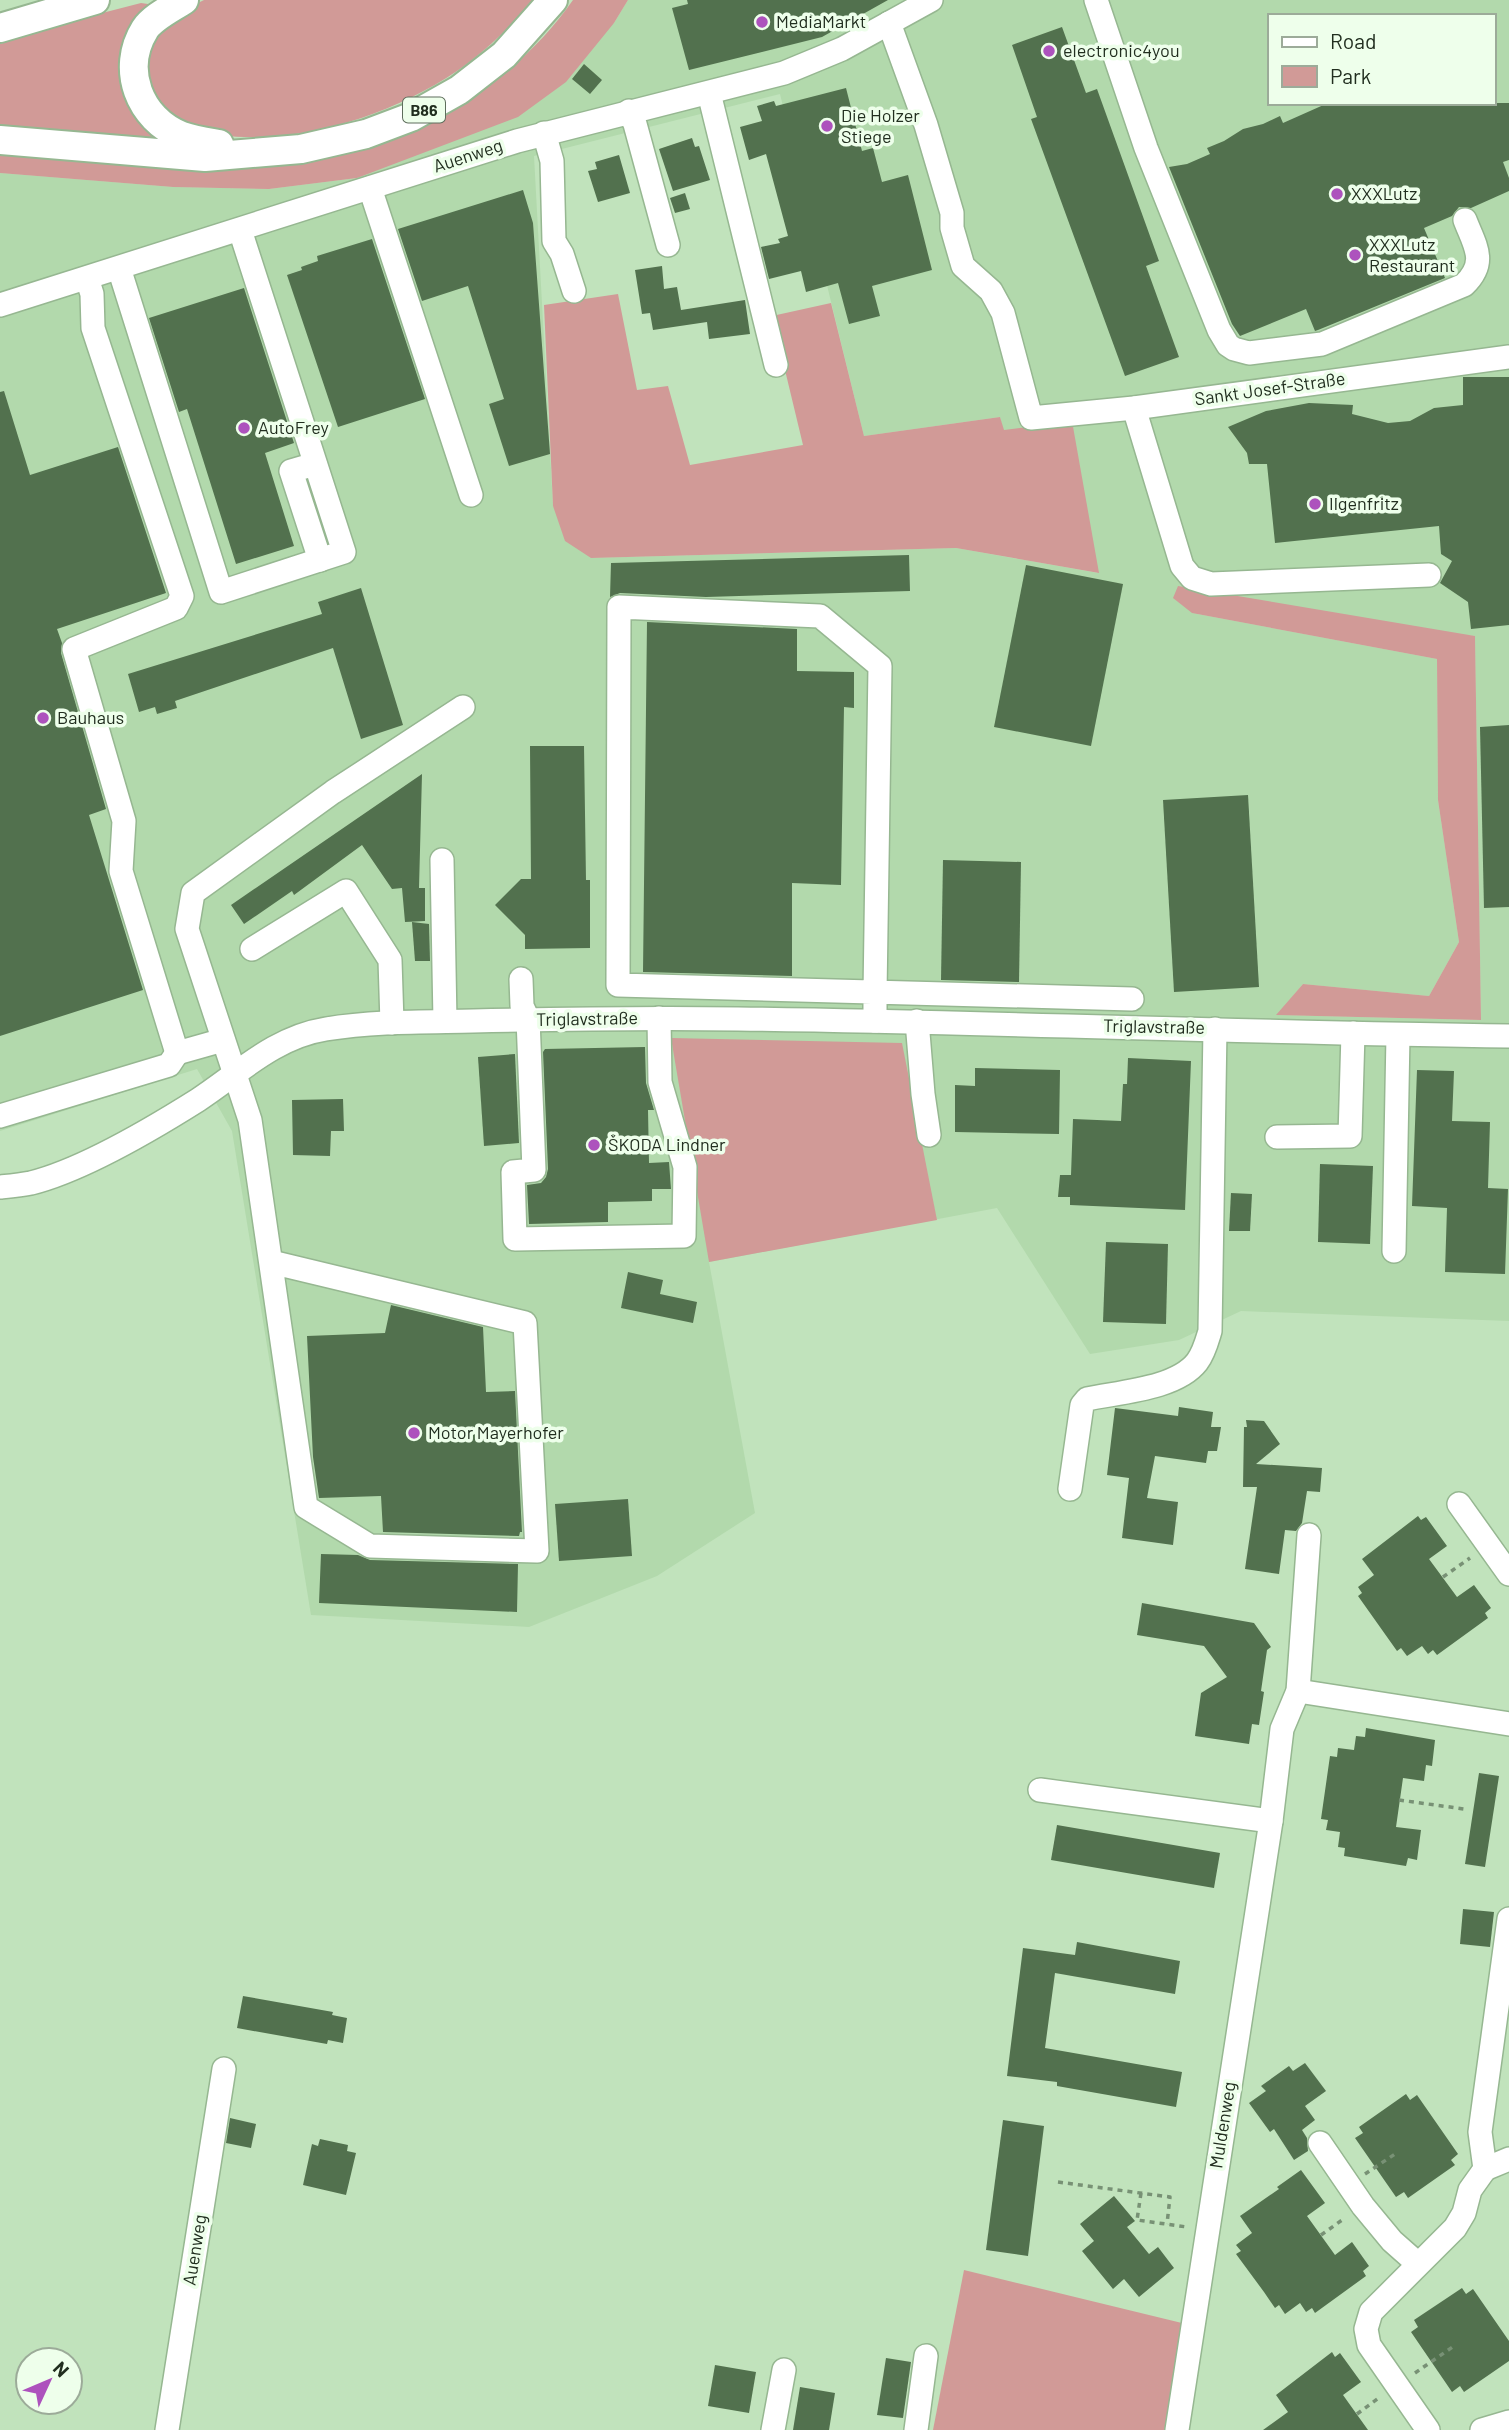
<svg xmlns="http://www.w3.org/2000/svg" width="1509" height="2430" viewBox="0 0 1509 2430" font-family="Barlow,sans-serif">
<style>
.built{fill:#b2d9ac;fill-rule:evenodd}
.green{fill:#d19a97}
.building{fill:#52714e}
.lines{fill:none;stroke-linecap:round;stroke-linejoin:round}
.minor-casing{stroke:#96b791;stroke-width:26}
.major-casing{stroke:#96b791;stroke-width:32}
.path{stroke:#789175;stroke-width:3.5;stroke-dasharray:5 5;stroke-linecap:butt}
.minor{stroke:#fff;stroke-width:23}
.major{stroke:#fff;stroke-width:28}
.poi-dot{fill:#ad52bd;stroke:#eeffeb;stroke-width:2.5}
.labels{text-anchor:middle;stroke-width:7;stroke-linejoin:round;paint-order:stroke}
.shield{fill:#eeffeb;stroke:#5e6d5c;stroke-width:2}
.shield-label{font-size:16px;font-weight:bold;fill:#212e1f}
.poi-label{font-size:18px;fill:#212e1f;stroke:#eeffeb;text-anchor:start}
.street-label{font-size:18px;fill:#212e1f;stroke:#eeffeb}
</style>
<rect width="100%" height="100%" fill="#c1e3bc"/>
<path class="built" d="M628,0H1509V1321L1241,1311L1179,1340L1090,1354L997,1208L709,1262L755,1513L657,1576L529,1627L311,1615L232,1131L197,1069L0,1131V173L173,187L269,189L357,178L614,23ZM1269,16H1493V103H1269ZM780,94L864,436L1000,417L1003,430L1098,573L956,548L591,558L553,506L534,156ZM1192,613L1475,636L1481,1020L1277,1015L1303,984L1429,996L1459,942L1438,800L1437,659Z"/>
<g class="green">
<path d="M204,0H535C511,26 486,51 457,71C392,115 298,146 220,135C185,129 149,108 148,70C148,65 147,59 148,54C154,30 183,10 204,0Z"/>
<path d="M573,0H628L614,23L566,82L518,117L357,178L269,189L173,187L0,173V151C90,158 181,171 271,166C388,159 505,97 573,0Z"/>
<path d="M141,3L148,4L149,9L133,30L164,142L0,131V44L79,19Z"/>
<path d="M618,294L637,390L668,386L690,465L803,445L772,316L831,303L864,436L1000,417L1004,430L1072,421L1099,573L956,548L591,558L565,541L553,506L544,305Z"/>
<path d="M1178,586L1475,636L1481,1020L1276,1015L1303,984L1429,996L1459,942L1438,800L1437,659L1192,613L1173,598Z"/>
<path d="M671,1038L902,1043L937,1220L709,1262Z"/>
<path d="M964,2270L1186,2324L1169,2430H933Z"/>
</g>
<g class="building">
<path d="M687,0H888L822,37L689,70L672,8L688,4Z"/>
<path d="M1062,27L1086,93L1097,89L1159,261L1146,266L1179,357L1125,376L1031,119L1037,117L1012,45Z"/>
<path d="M584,64L602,80L590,94L572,79Z"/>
<path d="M846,88L862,151L873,148L882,182L908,175L932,270L872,286L880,316L849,324L838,283L806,292L801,271L769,279L761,247L780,243L778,239L788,236L766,154L749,160L740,127L762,121L757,106L774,101L776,106Z"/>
<path d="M1328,103H1509V160L1503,162L1509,178V191L1471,208L1459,207L1452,216L1424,228L1445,278L1318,330L1315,331L1306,309L1240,336L1232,324L1169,167L1187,164L1210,154L1207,148L1224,141L1243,129L1263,124L1280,116L1283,123Z"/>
<path d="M692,138L695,147L699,146L710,180L673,191L659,149Z"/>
<path d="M619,155L630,193L598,202L588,171L597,169L595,162Z"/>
<path d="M523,190L533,223L550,454L509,466L489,404L504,399L468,286L422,301L398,229Z"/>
<path d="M685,193L690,209L675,213L670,198Z"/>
<path d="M372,239L425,399L338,427L287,275L302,270L301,267L318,261L317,256Z"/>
<path d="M662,266L664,289L677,287L681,310L745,300L750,334L709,339L707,322L653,330L650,313L642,314L635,270Z"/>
<path d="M244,288L294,443L265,453L294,546L236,564L187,409L179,412L149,318Z"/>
<path d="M1463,377H1509V625L1471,629L1468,602L1440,583L1452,561L1441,554L1439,526L1275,543L1267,464H1249L1247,453L1228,427L1266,411L1309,403L1353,405L1352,414L1388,423L1410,421L1434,408L1463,405Z"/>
<path d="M4,391L30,475L118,447L166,593L57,629L62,643L61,653L106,809L89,815L143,990L0,1036V392Z"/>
<path d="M909,555L910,591L706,597L620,593L610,597L611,563Z"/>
<path d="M1026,565L1123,584L1091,746L994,727Z"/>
<path d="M361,588L403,725L361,739L333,648L175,701L177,708L157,714L155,707L139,712L128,674L322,614L318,602Z"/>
<path d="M647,622L797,629V671L854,672V708L844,707L841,885L792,883V976L643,972Z"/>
<path d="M1509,725V907L1484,908L1480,727Z"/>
<path d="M530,746H584L586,880H590V948L525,949V935L495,905L521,879H531Z"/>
<path d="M422,774L419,888H425V921L405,922L402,888L392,889L362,845L294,895L292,891L244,924L231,905Z"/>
<path d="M1248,795L1259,987L1174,992L1163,800Z"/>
<path d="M943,860L1021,862L1019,982L941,980Z"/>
<path d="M412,922L429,924L430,961H415Z"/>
<path d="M645,1047L646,1083L654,1110H648L649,1163L669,1162L671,1189H652V1201L608,1202V1222L529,1224L527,1185L541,1183L546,1177L548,1169L543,1052L545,1049Z"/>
<path d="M515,1054L519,1143L484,1146L478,1057Z"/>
<path d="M1128,1058L1191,1061L1185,1210L1070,1205V1197H1058L1060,1175H1071L1073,1119L1121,1121L1123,1084H1127Z"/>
<path d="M975,1068L1060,1070L1059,1134L955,1132V1085L975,1086Z"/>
<path d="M1417,1070L1454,1071L1452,1121L1490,1122L1488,1188L1508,1189L1505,1274L1445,1272L1447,1208L1412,1206Z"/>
<path d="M343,1099L344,1131H331L330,1156L293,1155L292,1100Z"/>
<path d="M1320,1164L1373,1166L1370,1244L1318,1242Z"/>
<path d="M1231,1193L1252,1194L1250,1231H1229Z"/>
<path d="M1106,1242L1168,1244L1166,1324L1103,1322Z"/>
<path d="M628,1272L663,1280L660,1294L697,1302L693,1323L621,1308Z"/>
<path d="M391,1305L483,1327L486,1392L515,1391L522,1532H520L519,1536L383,1532L381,1496L319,1498L313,1457L307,1336L385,1333Z"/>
<path d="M1179,1407L1213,1412L1211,1427H1221L1217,1451H1208L1206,1463L1155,1456L1147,1498L1178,1502L1173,1545L1122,1538L1129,1478L1107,1475L1115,1408L1178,1416Z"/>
<path d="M1246,1420L1264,1421L1280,1444L1256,1464L1322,1468L1320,1492L1307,1491L1302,1523L1296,1531L1285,1530L1279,1574L1245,1569L1257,1487H1243L1244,1427H1247Z"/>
<path d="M628,1499L632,1556L559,1561L555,1504Z"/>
<path d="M1418,1516L1421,1520L1426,1517L1447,1546L1429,1559L1457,1597L1474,1585L1491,1608L1485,1613L1488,1618L1437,1655L1433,1650L1428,1654L1422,1646L1407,1656L1401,1648L1397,1651L1358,1596L1362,1593L1358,1587L1374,1575L1362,1559Z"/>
<path d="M321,1554L358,1555L370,1560L518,1564L517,1612L319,1603Z"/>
<path d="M1142,1603L1254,1623L1271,1647L1267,1650L1261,1691L1264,1692L1259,1725L1252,1724L1249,1744L1195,1736L1201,1693L1227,1677L1204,1646L1137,1635Z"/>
<path d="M1366,1728L1435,1740L1432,1766L1426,1765L1424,1781L1403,1778L1396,1827L1421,1830L1417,1860L1408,1858L1406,1866L1344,1856L1345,1848L1338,1847L1340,1832L1326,1830L1328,1820L1321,1819L1330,1756L1337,1757L1338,1748L1354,1750L1356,1736L1365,1737Z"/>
<path d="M1479,1773L1499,1776L1485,1867L1465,1864Z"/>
<path d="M1057,1825L1220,1853L1214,1888L1051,1860Z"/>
<path d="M1463,1909L1494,1912L1490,1947L1460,1944Z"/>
<path d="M1077,1942L1180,1961L1175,1994L1055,1973L1045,2048L1182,2072L1176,2107L1057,2086V2082L1007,2076L1023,1948L1075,1955Z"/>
<path d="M243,1996L333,2012L332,2015L347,2018L343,2043L328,2040L327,2044L237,2028Z"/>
<path d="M1305,2063L1326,2091L1305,2106L1315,2120L1302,2130L1307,2138L1308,2151L1294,2160L1274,2129L1270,2132L1249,2103L1266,2091L1261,2086L1289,2066L1293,2071Z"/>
<path d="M1406,2094L1410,2100L1417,2095L1458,2154L1451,2160L1455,2165L1408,2198L1404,2192L1396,2197L1355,2138L1363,2133L1359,2127Z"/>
<path d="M230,2118L256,2124L251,2148L226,2143Z"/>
<path d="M1003,2120L1044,2126L1028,2256L986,2250Z"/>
<path d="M320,2139L348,2145L347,2151L356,2153L346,2195L303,2185L312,2144L318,2146Z"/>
<path d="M1301,2170L1325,2203L1307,2216L1335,2255L1352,2242L1369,2266L1363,2271L1366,2276L1315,2313L1312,2308L1306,2312L1300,2303L1285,2314L1279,2305L1275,2308L1264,2292L1236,2254L1241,2251L1236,2245L1252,2233L1240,2216L1279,2189L1277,2187Z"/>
<path d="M1114,2196L1135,2221L1127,2227L1149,2254L1158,2247L1174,2268L1139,2297L1124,2279L1113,2289L1082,2251L1094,2241L1080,2224Z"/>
<path d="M1462,2288L1466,2294L1473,2289L1509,2341V2361L1464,2392L1460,2386L1452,2392L1411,2332L1418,2327L1414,2320Z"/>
<path d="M1332,2352L1335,2357L1340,2353L1361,2382L1343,2395L1368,2430H1263L1288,2412L1276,2395Z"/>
<path d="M886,2358L911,2362L903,2418L877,2415Z"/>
<path d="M715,2365L756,2372L749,2413L708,2406Z"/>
<path d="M800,2387L835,2393L829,2430H793Z"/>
</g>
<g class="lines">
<defs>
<g id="minor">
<path d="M1096,0L1146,148L1219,330L1228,345L1234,349L1249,353L1322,344L1464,285C1488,262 1475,246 1465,220"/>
<path d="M889,23L926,125L952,213V228L963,266L991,291L1003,313L1031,418L1134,408L1509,357"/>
<path d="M709,93L776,365"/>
<path d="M629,111L635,124L668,245"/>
<path d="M544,133L552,161L554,241L562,254L574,291"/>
<path d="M370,188L471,495"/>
<path d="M119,268L221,592L344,552L240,230"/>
<path d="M87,278L92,294L93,328L182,596L176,608L74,649L124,821L121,871L177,1053L223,1040"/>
<path d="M0,305L517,141L784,73L842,49L931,0"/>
<path d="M1134,408L1182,566L1192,578L1211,584L1429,575"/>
<path d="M315,464L291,471L320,560"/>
<path d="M442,860L445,1021"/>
<path d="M252,949L346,891L390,960L392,1023"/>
<path d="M521,979L522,1006L528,1019L534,1170L513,1172L515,1239L684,1236L685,1167L660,1082L659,1018"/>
<path d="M875,1021V993L880,666L820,616L619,607L618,985L1132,999"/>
<path d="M917,1021L923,1094L929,1135"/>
<path d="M0,1116L169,1065L177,1053"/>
<path d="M1277,1137L1350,1136L1353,1033"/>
<path d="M0,1187C10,1186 21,1185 31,1183C83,1170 152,1129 198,1100C239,1073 275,1037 326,1029C374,1021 425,1022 473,1021C562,1019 650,1018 738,1019C995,1022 1252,1033 1509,1036"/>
<path d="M1394,1251L1398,1035"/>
<path d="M271,1262L525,1323L537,1551L370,1546L306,1507L250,1120L187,929L193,893L333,792L463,707"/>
<path d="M1070,1489L1082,1405L1087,1399C1119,1392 1176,1389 1197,1362C1204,1353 1207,1341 1210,1331L1215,1029"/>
<path d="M1459,1504L1509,1574"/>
<path d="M1298,1691L1509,1724"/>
<path d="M1040,1790L1271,1821"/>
<path d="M1320,2143L1363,2206L1392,2241L1418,2264"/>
<path d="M1485,2169L1509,2159"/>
<path d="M167,2430L224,2069"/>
<path d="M773,2430L784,2370"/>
<path d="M916,2430L926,2356"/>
<path d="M1177,2430L1271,1821L1282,1729L1298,1691L1309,1535"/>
<path d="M1428,2430L1369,2345L1366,2329L1371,2312L1455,2228L1464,2213L1470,2190L1485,2169L1480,2132L1509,1919"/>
<path d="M1482,2430L1509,2422"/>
</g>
<g id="major">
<path d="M184,0C172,8 153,17 145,29C120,69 139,119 182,136C193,140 207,142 219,144"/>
<path d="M0,28L95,0"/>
<path d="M0,140L205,157L301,149L366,134L411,117L459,90L504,55L553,0"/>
</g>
</defs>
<use href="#minor" class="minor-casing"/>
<use href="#major" class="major-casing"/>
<g class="path">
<path d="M1443,1577L1470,1558"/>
<path d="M1399,1800L1464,1809"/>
<path d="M1365,2174L1398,2152"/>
<path d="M1058,2182L1170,2197L1167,2224"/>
<path d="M1141,2193L1137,2220L1187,2227"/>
<path d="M1321,2235L1345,2218"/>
<path d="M1415,2373L1454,2346"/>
<path d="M1357,2414L1380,2397"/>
</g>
<use href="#minor" class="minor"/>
<use href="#major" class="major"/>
</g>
<g class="poi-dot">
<circle cx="762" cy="22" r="7"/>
<circle cx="1049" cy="51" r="7"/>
<circle cx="827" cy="126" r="7"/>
<circle cx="1337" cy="194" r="7"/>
<circle cx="1355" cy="255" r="7"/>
<circle cx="244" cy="428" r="7"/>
<circle cx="1315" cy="504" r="7"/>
<circle cx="43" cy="718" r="7"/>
<circle cx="594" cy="1145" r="7"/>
<circle cx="414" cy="1433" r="7"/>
</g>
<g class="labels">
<rect class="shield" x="403" y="97.5" width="42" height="25" rx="5"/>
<g class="shield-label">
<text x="424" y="116">B86</text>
</g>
<g class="poi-label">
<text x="776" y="28">MediaMarkt</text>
<text x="1063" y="57">electronic4you</text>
<text x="841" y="122">Die Holzer<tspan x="841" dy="21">Stiege</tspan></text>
<text x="1351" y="200">XXXLutz</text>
<text x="1369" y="251">XXXLutz<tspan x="1369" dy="21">Restaurant</tspan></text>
<text x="258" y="434">AutoFrey</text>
<text x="1329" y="510">Ilgenfritz</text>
<text x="57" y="724">Bauhaus</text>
<text x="608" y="1151">ŠKODA Lindner</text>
<text x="428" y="1439">Motor Mayerhofer</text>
</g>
<g class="street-label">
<text transform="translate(468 156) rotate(-18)" y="6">Auenweg</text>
<text transform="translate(1270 389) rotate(-8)" y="6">Sankt Josef-Straße</text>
<text transform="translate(587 1019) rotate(-1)" y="6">Triglavstraße</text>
<text transform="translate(1154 1027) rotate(1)" y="6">Triglavstraße</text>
<text transform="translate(1223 2125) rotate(-81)" y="6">Muldenweg</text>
<text transform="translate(195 2250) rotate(-81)" y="6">Auenweg</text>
</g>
</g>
<rect x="1268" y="14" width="228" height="91" fill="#eeffeb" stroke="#9cab99" stroke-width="2"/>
<rect x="1282" y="37" width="35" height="10" fill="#ffffff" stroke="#9cab99" stroke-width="2"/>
<text x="1330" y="49" font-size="21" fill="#212e1f">Road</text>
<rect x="1282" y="66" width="35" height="21" fill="#d19a97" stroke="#9cab99" stroke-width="2"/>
<text x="1330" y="84" font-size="21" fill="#212e1f">Park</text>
<g transform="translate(49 2381) rotate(46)"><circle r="33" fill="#eeffeb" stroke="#9cab99" stroke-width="2"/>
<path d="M0-5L12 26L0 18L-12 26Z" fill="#ad52bd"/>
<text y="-10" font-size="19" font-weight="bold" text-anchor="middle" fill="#212e1f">N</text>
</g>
</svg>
